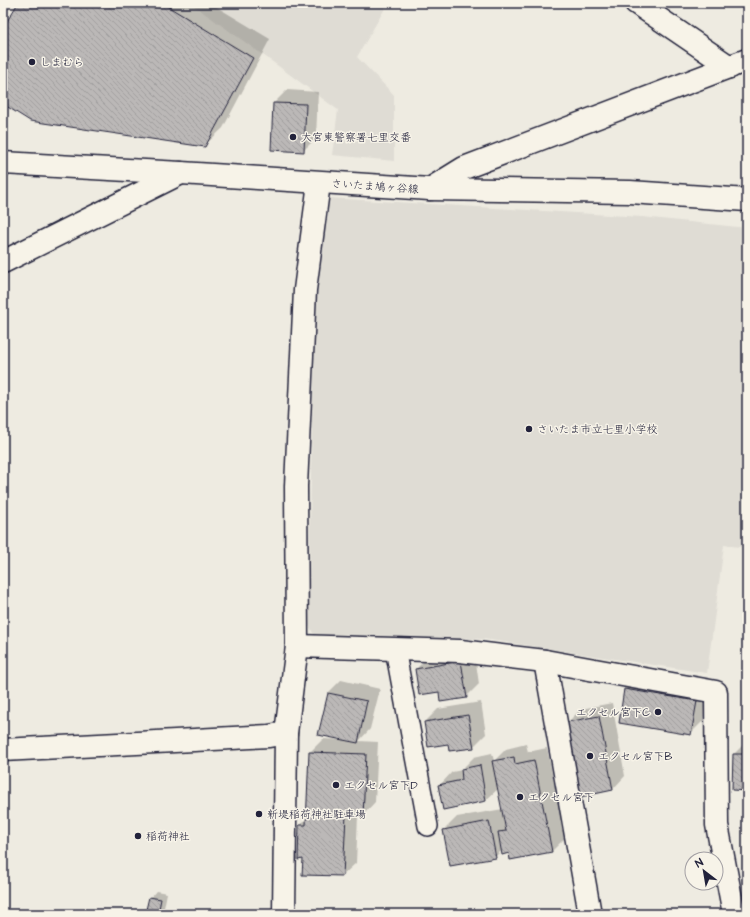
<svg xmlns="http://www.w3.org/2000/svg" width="750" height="917" viewBox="0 0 750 917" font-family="'Architects Daughter','Klee One',sans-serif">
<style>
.built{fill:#dfdcd4}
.shadow{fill:#0003}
.building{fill:url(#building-back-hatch);stroke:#22223b}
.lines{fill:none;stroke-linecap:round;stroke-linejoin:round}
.service-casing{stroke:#22223b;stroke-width:22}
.minor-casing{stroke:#22223b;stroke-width:25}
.secondary-casing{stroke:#22223b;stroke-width:25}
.service{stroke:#f7f3e8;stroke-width:19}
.minor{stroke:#f7f3e8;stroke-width:22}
.secondary{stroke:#f7f3e8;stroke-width:22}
.poi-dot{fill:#22223b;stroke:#f7f3e8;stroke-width:1.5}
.labels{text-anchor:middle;stroke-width:3;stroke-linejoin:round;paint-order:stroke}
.poi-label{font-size:11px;fill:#22223b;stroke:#f7f3e8;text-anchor:start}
.street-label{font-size:11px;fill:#22223b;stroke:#f7f3e8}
</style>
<defs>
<pattern id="building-back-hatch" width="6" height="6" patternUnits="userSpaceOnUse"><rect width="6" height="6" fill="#bbb8b7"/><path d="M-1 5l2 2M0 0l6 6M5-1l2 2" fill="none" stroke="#a09e9e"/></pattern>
</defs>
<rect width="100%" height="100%" fill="#eeebe1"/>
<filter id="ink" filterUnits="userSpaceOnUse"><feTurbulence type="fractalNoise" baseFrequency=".025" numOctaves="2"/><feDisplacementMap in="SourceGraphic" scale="8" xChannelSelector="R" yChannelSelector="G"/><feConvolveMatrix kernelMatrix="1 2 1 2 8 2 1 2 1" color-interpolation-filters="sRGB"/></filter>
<g filter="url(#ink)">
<g class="built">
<path d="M190,3H388L357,57L394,95V161L332,155L338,110L270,60Z"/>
<path d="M328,198L642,217L747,228V548L724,545L707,673L483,639L316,638L308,624L314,314Z"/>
</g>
<g class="shadow">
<path d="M19,3H210L270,39L223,128L204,146L3,102V30Z"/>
<path d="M287,90L318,92L316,138L303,151L274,103Z"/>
<path d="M474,649L479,684L466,697L440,691L416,669L429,656Z"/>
<path d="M638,676L709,688L703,721L690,734L625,689Z"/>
<path d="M341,680L380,689L370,729L359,741L378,742L375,802L363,815H358L356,863L343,875L304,858L300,825L307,818L310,752L323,739L344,740L328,693Z"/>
<path d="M481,702L486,734L473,747L449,743L425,722L438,709Z"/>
<path d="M612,703L625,776L613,789L568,722L581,709Z"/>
<path d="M747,741V790L734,754Z"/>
<path d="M526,744L528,752L547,748L565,838L552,851L511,859L509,852L502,850L495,857L444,830L457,817L503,809L499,788L486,800L440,785L452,772L462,770V769L474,757L492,753L494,761L506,749Z"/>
<path d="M156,891L167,893L164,908L158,914H153L150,898Z"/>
</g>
<g class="building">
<path d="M18,3H162L253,58L205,147L30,121L3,104V28Z"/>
<path d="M273,103L306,104L304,152L271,150Z"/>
<path d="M461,661L467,698L440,702L439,692L419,695L415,669Z"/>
<path d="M624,689L697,701L691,735L619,723Z"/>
<path d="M328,693L367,701L358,743L318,735Z"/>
<path d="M468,715L474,748L449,751L448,744L428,747L424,722Z"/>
<path d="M599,716L613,790L580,797L567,722Z"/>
<path d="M309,752L366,754L363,816L346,815L343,876L302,875L303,859L298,860L299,825H306Z"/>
<path d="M733,754H747V791L732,790Z"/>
<path d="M514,757L515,764L534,760L552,852L510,860L509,853L502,855L498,832L506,831L492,761Z"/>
<path d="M480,765L486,801L443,810L438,785L462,780L461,769Z"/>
<path d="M489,821L496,858L450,866L443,830Z"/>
<path d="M149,897L161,899L158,914H145Z"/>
</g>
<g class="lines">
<defs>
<path id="service" d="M395,649L428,826"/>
<g id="minor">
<path d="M636,3L730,67"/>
<path d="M430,189L464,168L747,60"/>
<path d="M3,262L181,173"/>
<path d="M297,646L460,651L545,661L716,692L717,825L734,914"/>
<path d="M545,661L590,914"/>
<path d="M3,750L269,736L286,733L297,646L296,486L305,290L319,183"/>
<path d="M284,914L286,733"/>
</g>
<path id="secondary" d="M3,163L181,173L430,189L630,192L747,200"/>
</defs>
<use href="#service" class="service-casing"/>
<use href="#minor" class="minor-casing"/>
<use href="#secondary" class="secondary-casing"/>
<use href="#service" class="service"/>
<use href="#minor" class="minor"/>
<use href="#secondary" class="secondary"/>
</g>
</g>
<g class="poi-dot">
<circle cx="32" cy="62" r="4"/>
<circle cx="293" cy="137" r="4"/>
<circle cx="529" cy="429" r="4"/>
<circle cx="658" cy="712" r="4"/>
<circle cx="590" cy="756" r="4"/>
<circle cx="336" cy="785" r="4"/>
<circle cx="520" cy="797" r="4"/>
<circle cx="259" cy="814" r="4"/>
<circle cx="138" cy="836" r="4"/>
</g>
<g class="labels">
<g class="poi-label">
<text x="40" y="66">しまむら</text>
<text x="301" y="141">大宮東警察署七里交番</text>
<text x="537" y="433">さいたま市立七里小学校</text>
<text x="650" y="716" text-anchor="end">エクセル宮下C</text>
<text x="598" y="760">エクセル宮下B</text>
<text x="344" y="789">エクセル宮下D</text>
<text x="528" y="801">エクセル宮下</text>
<text x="267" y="818">新堤稲荷神社駐車場</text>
<text x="146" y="840">稲荷神社</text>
</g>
<g class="street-label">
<text transform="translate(375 186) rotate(4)" y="4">さいたま鳩ヶ谷線</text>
</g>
</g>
<rect width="750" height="917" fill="none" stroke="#f7f3e8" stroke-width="16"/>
<rect x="8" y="8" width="734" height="901" fill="none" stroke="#22223b" stroke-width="1.5" filter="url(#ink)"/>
<g transform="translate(704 871) rotate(329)"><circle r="19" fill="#f7f3e8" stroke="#a29fa3"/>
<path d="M0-3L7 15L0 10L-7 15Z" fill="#22223b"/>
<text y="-6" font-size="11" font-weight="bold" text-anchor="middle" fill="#22223b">N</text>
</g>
</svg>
